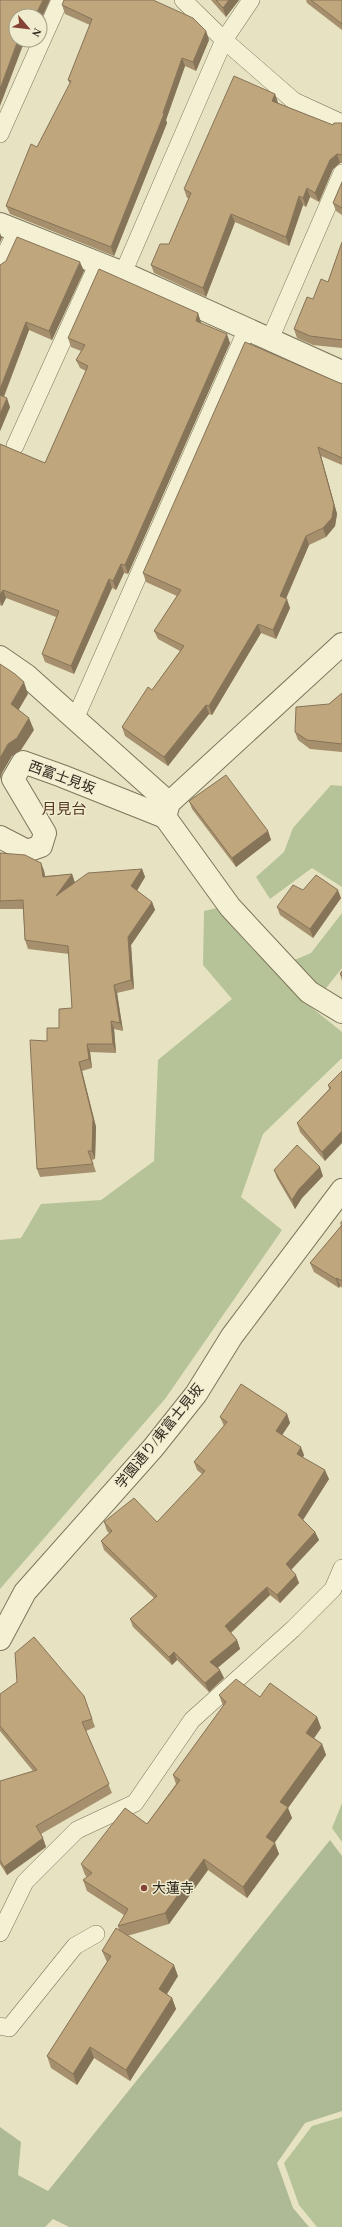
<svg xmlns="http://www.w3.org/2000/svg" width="342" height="2227" viewBox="0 0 342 2227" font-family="'Times New Roman','Noto Sans JP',serif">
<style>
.green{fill:#b6c398}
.cemetery{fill:#aeb996}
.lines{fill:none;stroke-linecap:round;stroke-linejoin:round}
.service-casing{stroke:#7e755b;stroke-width:18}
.minor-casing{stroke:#7e755b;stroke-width:24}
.tertiary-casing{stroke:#7e755b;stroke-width:24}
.service{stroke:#f3f0d4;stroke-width:17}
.minor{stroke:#f3f0d4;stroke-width:22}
.tertiary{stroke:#f3f0d4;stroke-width:22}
.wall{fill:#a58f6c}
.shaded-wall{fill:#867458}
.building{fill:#c0a67d;stroke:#867458}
.poi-dot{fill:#854234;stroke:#f0ecd0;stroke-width:1.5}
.labels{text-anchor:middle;stroke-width:3;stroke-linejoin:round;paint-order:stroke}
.street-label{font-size:14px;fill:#302a1e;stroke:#f0ecd0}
.poi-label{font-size:14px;fill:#302a1e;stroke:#f0ecd0;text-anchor:start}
.neighbourhood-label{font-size:15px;fill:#573823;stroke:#f0ecd0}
</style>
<rect width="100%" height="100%" fill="#e7e3c2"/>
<g class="green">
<path d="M331,785L342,786V887L312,868L270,899L256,877L284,852L293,828Z"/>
<path d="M217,908L273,969L311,953L342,913V968L311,1007L342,1032V1058L263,1134L241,1197L282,1230L165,1399L0,1589V1240L21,1238L41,1204L101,1200L154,1161L158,1060L232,999L203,965L204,911Z"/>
<path d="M342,1803V1842L332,1828Z"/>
<path d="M342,2117V2227H317L299,2205L284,2163L312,2126Z"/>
</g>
<path class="cemetery" d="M330,1840L342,1856V2111L305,2123L277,2163L293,2208L309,2227H69L53,2219L45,2227H0V2127L21,2142L18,2175L48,2191Z"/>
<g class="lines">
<defs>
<g id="service">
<path d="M183,0L224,40L294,101L342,123"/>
<path d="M0,134L60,0"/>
<path d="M0,265L17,230"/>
<path d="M123,273L224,40L251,0"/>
<path d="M270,339L342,173"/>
<path d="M15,446L98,263"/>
<path d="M75,719L247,329"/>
<path d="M0,1933L25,1882L77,1830L135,1803L192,1720L293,1629L333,1589L342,1568"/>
<path d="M0,2026L9,2028L75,1946L96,1934"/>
</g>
<g id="minor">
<path d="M0,224L123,273L342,372"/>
<path d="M342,644L169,803L165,817L230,907L309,992L342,1012"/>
<path d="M0,657L26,675L169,803"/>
<path d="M0,837L27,851L41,846L45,833L13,779L23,762L62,776L165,817"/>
</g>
<path id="tertiary" d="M0,1639L25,1592L153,1448L196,1394L232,1336L342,1190"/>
</defs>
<use href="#service" class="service-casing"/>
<use href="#minor" class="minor-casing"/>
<use href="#tertiary" class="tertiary-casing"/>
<use href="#service" class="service"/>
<use href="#minor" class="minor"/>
<use href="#tertiary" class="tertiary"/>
</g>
<g class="wall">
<path d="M211,0H239L226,17Z"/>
<path d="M306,0H342V30L307,3Z"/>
<path d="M62,5L206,31L209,40L196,71L185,66L166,120L167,123L114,256L10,214L6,206L70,84L68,80L90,25L65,14Z"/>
<path d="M275,94L278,103L333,125L342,123V163H340L333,169L319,202L310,197L306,207L303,205L289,246L235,222L206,297L154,273L151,265L169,244L189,198H187L184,189Z"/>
<path d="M342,182V215L336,211L333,203Z"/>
<path d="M342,242V348L313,345L297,338L294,329L313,299L328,282Z"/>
<path d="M0,265L84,271L52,340L29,330L4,397L10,407L0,431Z"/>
<path d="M201,322V323L230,343L128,574L124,573L116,590L112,588L74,674L45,662L42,654L56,617L6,598L2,606L0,605V444L45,463L86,371L80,368L76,360L81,351L71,347L68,338Z"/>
<path d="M342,384V465L321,456L337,514L335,526L326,537L309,545L286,599L290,608L276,639L261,633L212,715L209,714L168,766L125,736L122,727L152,690L180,651L158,639L154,631L177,596L146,582L143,573Z"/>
<path d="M342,693V752L310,749L298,740L295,732Z"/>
<path d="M189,801L268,831L271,840L236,867L192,809Z"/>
<path d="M0,853L41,863L44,871L45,876L72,874L75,883L142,869L145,877L137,891L152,902L155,910L131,945L134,989L117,993L123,1031L114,1029L116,1053L90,1052L92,1068L82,1071L96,1127L95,1159L92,1160L96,1172L40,1177L37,1169L47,1041L59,1028L72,1008L69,954L28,949L25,940L23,909H0Z"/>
<path d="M303,890L341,898L313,938L280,915L277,907Z"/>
<path d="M342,971V981L340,974Z"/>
<path d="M342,1071L325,1161L300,1132L297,1123L329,1089L328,1085Z"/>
<path d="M274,1170L323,1176L302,1198L295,1209L277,1178Z"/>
<path d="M342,1220V1288L340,1286L339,1288L314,1272L310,1263L341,1226L340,1223Z"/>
<path d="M287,1414L290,1423L282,1435L304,1455L303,1457L329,1479L303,1520L315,1532L319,1540L291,1570L299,1583L280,1603L270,1595L231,1633L237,1640L240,1649L218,1667L224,1678L209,1692L177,1660L172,1665L133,1627L130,1619L154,1598L104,1550L101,1541L109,1533L107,1531L104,1522H157L202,1474L197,1470L194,1462L224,1426L220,1417Z"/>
<path d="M0,1694L84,1696L95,1727L86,1731L112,1793L41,1834L46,1847L7,1875L0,1864V1781L33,1771L0,1731Z"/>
<path d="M219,1695L260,1697L317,1717L321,1728L314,1738L322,1744L326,1755L288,1808L292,1818L274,1843L279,1854L247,1898L208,1870L169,1924L127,1936L178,1976L167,1994L172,1998L176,2009L130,2081L94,2058L77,2085L51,2068L47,2056L107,1962L102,1951L119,1930L118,1926L124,1915L87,1891L83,1880L87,1877L85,1875L81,1864L147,1824L176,1784L173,1775L223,1706Z"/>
</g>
<g class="shaded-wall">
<path d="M43,0H50L40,22V16H35Z"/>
<path d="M229,0H239L226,17L223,8Z"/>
<path d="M206,31L209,40L196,71L193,62Z"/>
<path d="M18,40H25L0,106V89Z"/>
<path d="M182,58L185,66L166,120L167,123L114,256L111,247L163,113Z"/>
<path d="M275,94L278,103L275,110L272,101Z"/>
<path d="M337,154L340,163L333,169L319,202L315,193L330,160Z"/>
<path d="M307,188L310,197L306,207L303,198Z"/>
<path d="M299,196L303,205L289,246L286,237Z"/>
<path d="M231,214L235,222L206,297L203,288Z"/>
<path d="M0,233L2,238L0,243Z"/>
<path d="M80,262L84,271L52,340L49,331Z"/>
<path d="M198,313L201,322L199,329L196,321Z"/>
<path d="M26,322L29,330L1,403L0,399V389Z"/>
<path d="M227,334L230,343L128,574L125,565Z"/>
<path d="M7,398L10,407L0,431V414Z"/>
<path d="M318,447L321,456L337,514L335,526L326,537L323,528Z"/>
<path d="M306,536L309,545L283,605L280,596Z"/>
<path d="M121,564L124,573L116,590L113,581Z"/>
<path d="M109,579L112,588L74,674L71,666Z"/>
<path d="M3,590L6,598L2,606L0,600V595Z"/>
<path d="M287,599L290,608L276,639L273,630Z"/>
<path d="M258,624L261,633L212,715L209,706Z"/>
<path d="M24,682L28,694L15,716L11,704Z"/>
<path d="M206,705L209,714L168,766L164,757Z"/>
<path d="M29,718L34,730L21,750L12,756L2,773L0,780V758L8,744Z"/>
<path d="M268,831L271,840L236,867L232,858Z"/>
<path d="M41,863L44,871L47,885L43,877Z"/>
<path d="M142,869L145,877L134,895L131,886Z"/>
<path d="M72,874L75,883L56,896Z"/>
<path d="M338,890L341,898L313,938L310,929Z"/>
<path d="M152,902L155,910L131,945L134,989L131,980L128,937Z"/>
<path d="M114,985L117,993L123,1031L120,1023Z"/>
<path d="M111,1021L114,1029L116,1053L113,1044Z"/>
<path d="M87,1044L90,1052L92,1068L89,1059Z"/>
<path d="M79,1062L82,1071L96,1127L95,1159L92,1151Z"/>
<path d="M342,1131V1143L325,1161L322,1152Z"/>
<path d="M320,1167L323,1176L302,1198L295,1209L292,1200L299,1189Z"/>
<path d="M337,1278L340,1286L339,1288L336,1279Z"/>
<path d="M287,1414L290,1423L279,1440L276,1431Z"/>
<path d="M301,1447L304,1455L300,1462L297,1454Z"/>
<path d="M325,1470L329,1479L301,1523L298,1515Z"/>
<path d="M315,1532L319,1540L289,1572L286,1564Z"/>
<path d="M296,1575L299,1583L280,1603L277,1595Z"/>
<path d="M267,1587L270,1595L228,1635L225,1626Z"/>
<path d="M237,1640L240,1649L214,1671L210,1662Z"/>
<path d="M174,1652L177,1660L172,1665L169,1657Z"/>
<path d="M220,1670L224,1678L209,1692L205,1683Z"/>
<path d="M317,1717L321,1728L310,1744L306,1733Z"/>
<path d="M322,1744L326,1755L288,1808L292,1818L271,1848L266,1837L280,1802Z"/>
<path d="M43,1838L46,1847L7,1875L4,1867Z"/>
<path d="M275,1843L279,1854L247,1898L243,1887Z"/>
<path d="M204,1859L208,1870L169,1924L165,1913Z"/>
<path d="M174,1965L178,1976L163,2000L159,1989Z"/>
<path d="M172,1998L176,2009L130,2081L126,2070Z"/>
<path d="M90,2047L94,2058L77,2085L73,2074Z"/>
</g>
<g class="building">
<path d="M0,0H43L35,16H16V40H18L0,89Z"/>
<path d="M64,0H153L193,18L206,31L193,62L182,58L163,113L164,114L111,247L6,206L31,144L37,147L71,81L68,80L92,19L62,5Z"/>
<path d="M216,0H229L223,8Z"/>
<path d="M311,0H342V24Z"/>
<path d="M234,76L275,94L272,101L333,125L334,123H342V155L337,154L330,160L315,193L307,188L303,198L299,196L286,237L231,214L203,288L151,265L160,244H169L191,193L184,189Z"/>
<path d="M342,182V208L333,203Z"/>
<path d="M17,237L80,262L49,331L26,322L0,389V265L6,261Z"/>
<path d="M342,242V340L310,336L294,329L307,297L313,299L321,279L328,282Z"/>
<path d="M99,269L198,313L196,321L227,334L125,565L121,564L113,581L109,579L71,666L42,654L59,611L3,590L0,595V444L45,463L88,366L76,360L85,345L68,338Z"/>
<path d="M245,342L342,384V458L318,447L334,505L332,518L323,528L306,536L280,596L287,599L273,630L258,624L209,706L206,705L164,757L122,727L148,687L152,690L184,646L154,631L181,590L143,573Z"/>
<path d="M0,395L7,398L0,414Z"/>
<path d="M0,664L15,674L24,682L11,704L29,718L17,738L8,744L0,758Z"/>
<path d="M342,693V744L307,740L295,732L296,707L329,704Z"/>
<path d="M226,775L268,831L232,858L189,801Z"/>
<path d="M0,853L25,855L41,863L43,877L72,874L56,896L88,873L142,869L131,886L152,902L128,937L131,980L114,985L120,1023L111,1021L113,1044H87L89,1059L79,1062L93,1119L92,1151H88L93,1164L37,1169L30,1040L47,1041V1028H59V1009L72,1008L68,946L25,940L23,900L0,901Z"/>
<path d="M316,875L338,890L310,929L277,907L293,885L303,890Z"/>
<path d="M342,971V976L340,974Z"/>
<path d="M342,1071V1131L322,1152L297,1123L331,1088L328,1085Z"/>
<path d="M297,1145L320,1167L299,1189L292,1200L274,1170Z"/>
<path d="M342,1225V1281L337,1278L336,1279L310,1263Z"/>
<path d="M241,1384L287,1414L276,1431L301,1447L297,1454L325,1470L298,1515L315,1532L286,1564L296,1575L277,1595L267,1587L225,1626L237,1640L210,1662L220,1670L205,1683L174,1652L169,1657L130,1619L157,1596L101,1541L112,1531L104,1522L134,1498L157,1522L205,1471L194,1462L227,1422L220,1417Z"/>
<path d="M34,1637L84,1696L92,1719L82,1722L109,1784L36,1826L43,1838L4,1867L0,1860V1781L37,1770L0,1726V1694L17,1682L15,1653Z"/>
<path d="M236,1679L260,1697L270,1683L317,1717L306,1733L322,1744L280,1802L288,1807L266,1837L275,1843L243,1887L204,1859L165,1913L118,1926L128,1909L83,1880L92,1873L81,1864L125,1808L147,1824L180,1780L173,1775L226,1702L219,1695Z"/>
<path d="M116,1928L174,1965L159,1989L172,1998L126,2070L90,2047L73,2074L47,2056L111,1956L102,1951Z"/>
</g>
<circle class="poi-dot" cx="144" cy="1888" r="4"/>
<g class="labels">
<g class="street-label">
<text transform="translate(62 777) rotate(20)" y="5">西富士見坂</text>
<text transform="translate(159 1436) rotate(-51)" y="5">学園通り/東富士見坂</text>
</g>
<g class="poi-label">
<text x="152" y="1893">大蓮寺</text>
</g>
<g class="neighbourhood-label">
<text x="64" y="814">月見台</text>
</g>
</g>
<g transform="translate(28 28) rotate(118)"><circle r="19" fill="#f0ecd0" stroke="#a39e89"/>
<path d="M0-3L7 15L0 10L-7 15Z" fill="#854234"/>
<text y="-6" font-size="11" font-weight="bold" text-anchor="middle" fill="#302a1e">N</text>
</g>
</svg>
